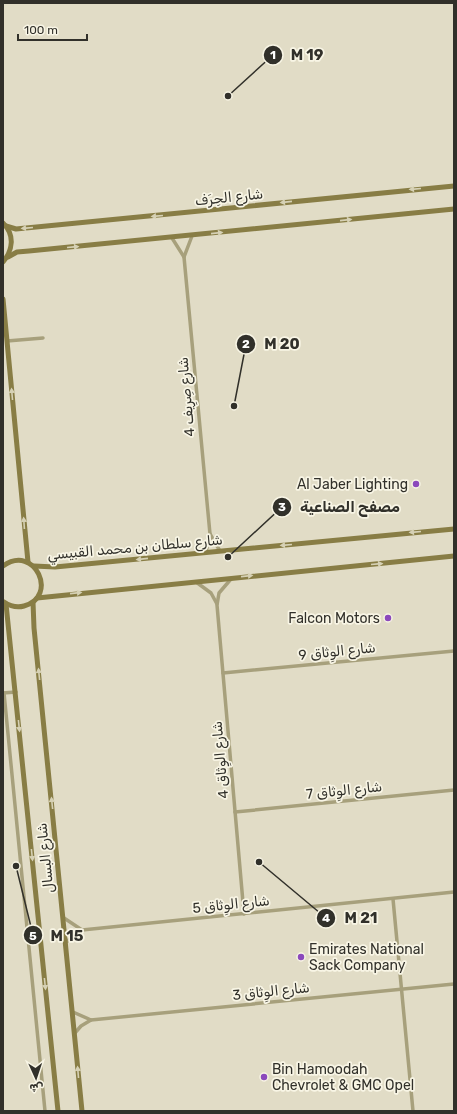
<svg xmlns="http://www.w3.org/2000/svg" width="457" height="1114" viewBox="0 0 457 1114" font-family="Rubik,Vazirmatn,sans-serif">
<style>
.built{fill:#e1dcc6}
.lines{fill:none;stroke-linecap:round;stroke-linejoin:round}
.street{stroke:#a7a07c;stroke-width:3.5}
.secondary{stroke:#887d45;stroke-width:5}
.oneway{fill:#d6d1b5}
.poi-dot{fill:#8b48bc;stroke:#f8f5e5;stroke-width:1.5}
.labels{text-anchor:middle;stroke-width:3.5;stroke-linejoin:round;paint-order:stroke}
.street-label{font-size:14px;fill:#31302a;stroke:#f8f5e5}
.poi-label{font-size:14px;fill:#31302a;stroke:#f8f5e5;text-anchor:end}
.leader{fill:none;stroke:#31302a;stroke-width:1.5}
.callout-dot{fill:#31302a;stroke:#f8f5e5;stroke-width:1.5}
.mark-label{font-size:12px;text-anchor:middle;font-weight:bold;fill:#fff}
.callout-label{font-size:15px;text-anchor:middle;font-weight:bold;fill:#31302a;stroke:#f8f5e5;stroke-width:3.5;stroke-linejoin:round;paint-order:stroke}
</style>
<rect width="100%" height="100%" fill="#ebe8d8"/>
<rect class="built" x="3" y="3" width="451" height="1108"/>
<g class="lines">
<g class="street">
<path d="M192,236L184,257L210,534L206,552"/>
<path d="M172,238L184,257"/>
<path d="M7,341L43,338"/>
<path d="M210,534L220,551"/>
<path d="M231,579L219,593L217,605L244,914"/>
<path d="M196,582L211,593L217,604"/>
<path d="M223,673L454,651"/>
<path d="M3,693L16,692"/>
<path d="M4,693L45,1111"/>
<path d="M235,812L454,790"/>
<path d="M393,899L413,1111"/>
<path d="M64,918L82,930"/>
<path d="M66,942L82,930L454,892"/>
<path d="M73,1012L91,1020L454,984"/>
<path d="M74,1034L81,1026L91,1020"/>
</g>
<g class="secondary">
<path d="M3,223C15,235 13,250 3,262"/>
<path d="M6,226L16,229L26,228L454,186"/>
<path d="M8,257L17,252L29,251L454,209"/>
<path d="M3,299L28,562"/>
<path d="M3,566C35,543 59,597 24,606C17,608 10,606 4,602"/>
<path d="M34,566L55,567L454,529"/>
<path d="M37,598L454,556"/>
<path d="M33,602L34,628L82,1111"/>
<path d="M6,604L58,1111"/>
</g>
</g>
<defs><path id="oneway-solid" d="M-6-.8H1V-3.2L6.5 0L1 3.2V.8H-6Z"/></defs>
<g class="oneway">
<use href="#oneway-solid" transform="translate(415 189) rotate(175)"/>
<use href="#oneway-solid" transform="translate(286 202) rotate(174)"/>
<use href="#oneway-solid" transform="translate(157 216) rotate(175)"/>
<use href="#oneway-solid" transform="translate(346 220) rotate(-6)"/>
<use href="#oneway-solid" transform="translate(27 228) rotate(175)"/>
<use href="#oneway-solid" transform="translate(217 233) rotate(-6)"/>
<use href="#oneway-solid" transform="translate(73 247) rotate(-5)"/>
<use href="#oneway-solid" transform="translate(12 394) rotate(-95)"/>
<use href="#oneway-solid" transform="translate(24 523) rotate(-94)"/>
<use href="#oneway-solid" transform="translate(415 532) rotate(175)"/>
<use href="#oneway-solid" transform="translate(286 545) rotate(175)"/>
<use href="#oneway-solid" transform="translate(142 559) rotate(174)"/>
<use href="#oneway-solid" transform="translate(377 564) rotate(-5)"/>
<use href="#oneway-solid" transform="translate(247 576) rotate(-6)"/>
<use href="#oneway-solid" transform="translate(76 593) rotate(-6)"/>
<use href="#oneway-solid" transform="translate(39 674) rotate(-96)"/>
<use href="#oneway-solid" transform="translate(19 726) rotate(84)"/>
<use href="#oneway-solid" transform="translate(52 803) rotate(-96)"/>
<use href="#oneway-solid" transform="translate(32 855) rotate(84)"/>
<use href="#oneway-solid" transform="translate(45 984) rotate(84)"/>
<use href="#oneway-solid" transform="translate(78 1072) rotate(-95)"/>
</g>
<g class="poi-dot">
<circle cx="416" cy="484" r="4"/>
<circle cx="388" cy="618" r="4"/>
<circle cx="301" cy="957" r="4"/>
<circle cx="264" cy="1077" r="4"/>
</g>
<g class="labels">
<g class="street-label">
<text transform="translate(229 197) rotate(-6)" y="5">شارع الحِرَف</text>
<text transform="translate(186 397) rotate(-95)" y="5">شارع صِرِيف 4</text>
<text transform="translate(135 547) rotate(-5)" y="5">شارع سلطان بن محمد القبيسي</text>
<text transform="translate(337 651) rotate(-6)" y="5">شارع الوِثاق 9</text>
<text transform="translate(220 760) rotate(-95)" y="5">شارع الوِثاق 4</text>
<text transform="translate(344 790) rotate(-6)" y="5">شارع الوِثاق 7</text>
<text transform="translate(45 858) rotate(-96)" y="5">شارع البسال</text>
<text transform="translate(231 904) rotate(-6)" y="5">شارع الوِثاق 5</text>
<text transform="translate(271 991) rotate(-6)" y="5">شارع الوِثاق 3</text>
</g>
<g class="poi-label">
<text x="408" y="489">Al Jaber Lighting</text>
<text x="380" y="623">Falcon Motors</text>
<text x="309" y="954" text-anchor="start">Emirates National<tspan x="309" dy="16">Sack Company</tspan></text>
<text x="272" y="1074" text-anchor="start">Bin Hamoodah<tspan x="272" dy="16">Chevrolet &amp; GMC Opel</tspan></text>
</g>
</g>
<path class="leader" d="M228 96L273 55M234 406L246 344M228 557L282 507M259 862L326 918M16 866L33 935"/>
<g class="callout-dot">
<circle cx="228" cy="96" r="4"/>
<circle cx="234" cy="406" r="4"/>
<circle cx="228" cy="557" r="4"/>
<circle cx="259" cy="862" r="4"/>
<circle cx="16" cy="866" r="4"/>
<circle cx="273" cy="55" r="10"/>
<circle cx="246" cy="344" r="10"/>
<circle cx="282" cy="507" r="10"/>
<circle cx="326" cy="918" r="10"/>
<circle cx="33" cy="935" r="10"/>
</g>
<g class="mark-label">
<text x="273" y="59">1</text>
<text x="246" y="348">2</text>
<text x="282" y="511">3</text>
<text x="326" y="922">4</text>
<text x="33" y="940">5</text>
</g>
<g class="callout-label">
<text x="307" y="60">M 19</text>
<text x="282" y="349">M 20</text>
<text x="350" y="512">مصفح الصناعية</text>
<text x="361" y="923">M 21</text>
<text x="67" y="941">M 15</text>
</g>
<rect width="457" height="1114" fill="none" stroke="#31302a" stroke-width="8"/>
<g transform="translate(36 1078) rotate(177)" stroke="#f8f5e5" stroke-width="3" paint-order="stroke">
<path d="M0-3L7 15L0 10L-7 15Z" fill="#31302a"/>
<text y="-6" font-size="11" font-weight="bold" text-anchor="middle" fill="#31302a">ش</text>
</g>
<path d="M18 34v6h69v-6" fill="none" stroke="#31302a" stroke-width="2"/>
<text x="24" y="34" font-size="12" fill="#31302a" stroke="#f8f5e5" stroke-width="3" paint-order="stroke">100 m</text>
</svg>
